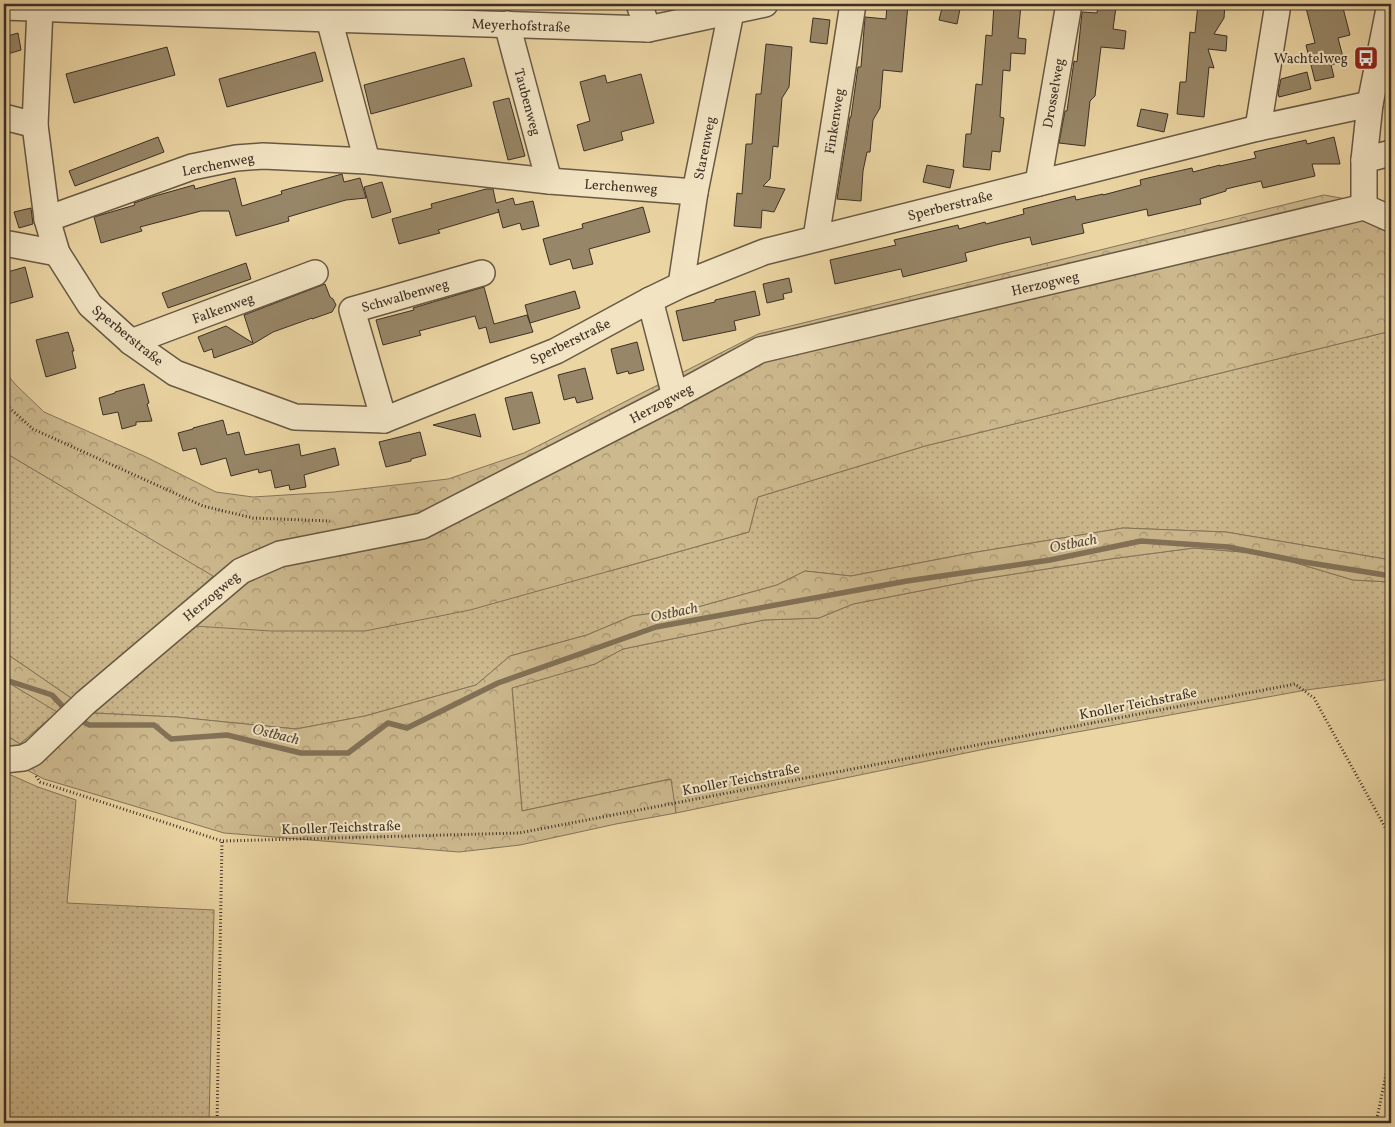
<svg xmlns="http://www.w3.org/2000/svg" width="1395" height="1127" viewBox="0 0 1395 1127" font-family="Vollkorn,serif">
<style>
.grass{fill:url(#grass-dots);stroke:#84745a}
.forest{fill:url(#forest-crowns);stroke:#84745a}
.lines{fill:none;stroke-linecap:round;stroke-linejoin:round}
.stream{stroke:#827157;stroke-width:5.5}
.building{fill:#978667;stroke:#3c3025}
.minor-casing{stroke:#685944;stroke-width:28}
.path{stroke:#3c3025;stroke-width:3;stroke-dasharray:1 2.5;stroke-linecap:butt}
.minor{stroke:#f2e4c3;stroke-width:25}
.labels{text-anchor:middle;stroke-width:4;stroke-linejoin:round;paint-order:stroke}
.street-label{font-size:14px;fill:#3c3025;stroke:#f2e4c3}
.poi-label{font-size:14px;fill:#3c3025;stroke:#f2e4c3;text-anchor:end}
.water-label{font-size:15px;font-style:italic;fill:#594b3a;stroke:#f2e4c3}
</style>
<defs>
<pattern id="grass-dots" width="8" height="8" patternUnits="userSpaceOnUse" patternTransform="scale(1.25)"><rect width="8" height="8" fill="#cdb98e"/><path d="M2 2h.1M6 6h.1" fill="none" stroke="#a89774" stroke-width="1.8" stroke-linecap="round"/></pattern>
<pattern id="forest-crowns" width="20" height="18" patternUnits="userSpaceOnUse" patternTransform="scale(1.25)"><rect width="20" height="18" fill="#cdb98e"/><path d="M2 6a3 3 0 1 1 6 0M12 15a3 3 0 1 1 6 0" fill="none" stroke="#a89774"/></pattern>
</defs>
<rect width="100%" height="100%" fill="#ebd5a3"/>
<filter id="stains"><feTurbulence type="fractalNoise" baseFrequency=".004" numOctaves="4"/><feColorMatrix values="0 0 0 0 .2 0 0 0 0 .09 0 0 0 0 .02 0 0 0 .5 -.17"/></filter>
<radialGradient id="worn" r=".72"><stop offset=".6" stop-color="#630" stop-opacity="0"/><stop offset="1" stop-color="#630" stop-opacity=".3"/></radialGradient>
<g class="grass">
<path d="M1391,331V560L1226,532L1123,528L971,553L851,576L805,571L777,585L698,607L632,616L587,635L510,656L476,685L365,716L296,729L176,717L93,713L4,652V452L214,576L164,623L610,571L749,532L758,497L925,446Z"/>
<path d="M1194,548L1266,554L1353,580L1391,582V679L1306,690L990,748L676,813L670,779L522,811L512,687L595,664L623,649L764,620L819,618L853,604L976,580L1110,559Z"/>
<path d="M4,680L58,712L20,744L4,734Z"/>
<path d="M4,772L38,787L76,800L67,903L214,910L209,1123H4Z"/>
</g>
<g class="forest">
<path d="M1324,195L1391,207V331L925,446L758,497L749,532L470,610L365,631H271L163,624L213,576L4,452V371L16,385L44,412L146,457L216,492L253,497L334,492L448,479L524,453L758,334Z"/>
<path d="M1123,528L1226,532L1391,560V582L1353,580L1266,554L1194,548L1110,559L976,580L853,604L819,618L764,620L623,649L595,664L512,688L522,811L671,779L676,813L616,824L520,845L459,852L224,833L44,779L4,758V734L20,744L57,712L4,680V652L93,713L176,717L296,729L365,716L476,685L510,656L587,635L632,616L698,607L777,585L805,571L851,576L971,553Z"/>
</g>
<g class="lines">
<g class="stream">
<path d="M4,678L9,681L52,695L67,711"/>
<path d="M79,719L89,725H154L171,739L227,735L301,753H348L388,723L407,728L498,683L656,627L907,581L1050,560L1141,541L1228,547L1298,561L1391,576"/>
</g>
</g>
<g class="building">
<path d="M887,4H908L902,72L883,70L880,108L873,120L870,152H867L863,171L861,201L837,199L850,117H851L858,67H861L865,17L886,19Z"/>
<path d="M943,4H961L957,24L939,20Z"/>
<path d="M994,4H1021L1018,38L1026,39L1025,54L1011,53L1010,71L1003,70L1000,117L1004,118L1000,152L992,151L990,170L963,167L966,134H971L976,84L982,85L986,35L992,36Z"/>
<path d="M1198,4H1225L1224,18L1214,34L1227,36L1226,51L1208,49L1214,68L1209,67L1204,117L1177,114L1180,82H1186L1190,32L1195,33Z"/>
<path d="M1305,4H1342L1350,35L1338,38L1344,61L1331,65L1334,77L1315,81L1306,45L1315,43Z"/>
<path d="M1098,5L1116,7L1113,29L1126,31L1124,49L1101,47L1095,96L1090,101L1085,146L1059,143L1065,111H1067L1074,61L1077,62L1082,12L1097,13Z"/>
<path d="M813,18L830,20L827,44L810,42Z"/>
<path d="M18,33L21,50L4,55V37Z"/>
<path d="M766,44L792,47L789,87L782,98L778,147L773,146L770,179L763,186L785,189L774,212L762,210L761,228L734,226L737,193L742,194L746,144H752L756,94H761Z"/>
<path d="M167,47L175,75L74,103L66,74Z"/>
<path d="M315,52L323,81L227,107L219,79Z"/>
<path d="M464,58L472,86L371,114L364,85Z"/>
<path d="M1307,72L1311,89L1279,97L1278,93L1281,79Z"/>
<path d="M641,74L654,123L621,132L623,140L584,151L577,125L590,121L580,82L605,75L607,83Z"/>
<path d="M509,98L525,156L508,160L493,102Z"/>
<path d="M1141,109L1168,114L1164,132L1137,126Z"/>
<path d="M158,137L164,152L75,186L69,171Z"/>
<path d="M1334,137L1340,164H1312L1315,176L1263,188L1261,181L1243,185L1226,189V191L1200,199L1201,204L1148,216L1147,209L1082,224L1084,233L1032,245L1030,237L1000,244L965,253L967,261L903,277L901,269L835,284L830,260L896,245L894,240L958,225L959,229L985,222L986,224L1024,214L1023,209L1075,196L1076,200L1103,194V195L1141,185L1140,180L1148,178L1192,168L1193,172L1220,165V166L1256,158L1254,152L1306,140L1307,144Z"/>
<path d="M927,165L954,170L950,188L923,182Z"/>
<path d="M342,174L344,182L360,178L366,198L346,200L308,211L288,217L289,221L236,236L229,211H201L140,227L142,231L101,243L94,217L135,205L134,203L155,196L194,185L195,189L235,178L242,206L282,194L281,191Z"/>
<path d="M382,182L391,212L372,218L364,187Z"/>
<path d="M486,189H493L496,203L513,198L515,205L533,201L539,226L522,230L520,223L503,228L498,209L499,212L438,230L440,233L399,244L392,219L432,208L431,204Z"/>
<path d="M643,207L650,232L589,249L593,264L573,269L570,259L550,265L543,239L583,228L582,224Z"/>
<path d="M31,208L33,224L19,228L14,212Z"/>
<path d="M246,263L251,279L168,308L162,293Z"/>
<path d="M25,267L33,297L8,304L4,291V273Z"/>
<path d="M789,278L792,292L783,294L784,299L767,303L763,284Z"/>
<path d="M325,284L330,297L333,299L336,305L332,312L312,319V318L273,332L253,344L214,358L212,349L204,352L198,337L226,326L253,343L244,315Z"/>
<path d="M484,287L494,324L527,315L533,332L490,343L486,327L479,329L475,316L419,331L421,335L383,345L376,320L414,310L413,308Z"/>
<path d="M575,291L580,308L530,323L525,305Z"/>
<path d="M755,291L760,315L734,321L736,330L683,341L676,311L715,302V300Z"/>
<path d="M68,332L74,351H72L76,368L46,377L36,340Z"/>
<path d="M637,342L644,370L629,374L628,371L617,374L611,349Z"/>
<path d="M585,368L593,399L577,403L575,397L564,400L558,375Z"/>
<path d="M144,384L149,403L147,404L152,421L136,422V425L122,429L118,412L103,415L99,398L115,393V392Z"/>
<path d="M532,392L540,423L513,430L505,398Z"/>
<path d="M475,414L481,437L433,425Z"/>
<path d="M223,420L227,435L239,432L245,455L299,444L301,456L335,448L339,465L304,475L306,487L290,490L289,485L275,488L271,470L259,473L258,469L231,476L226,458L201,465L196,448L183,451L178,433L193,429V428Z"/>
<path d="M420,432L426,455L411,459V461L386,467L379,442Z"/>
</g>
<g class="lines">
<defs>
<g id="minor">
<path d="M639,4L648,29"/>
<path d="M4,7L329,19L648,29L765,4"/>
<path d="M40,8L35,125L47,219L57,253L90,305L131,342L175,373L295,417L384,420L556,351L650,300L681,285L764,252L1258,128L1370,104"/>
<path d="M329,19L367,161"/>
<path d="M507,24L549,181"/>
<path d="M4,117L35,125"/>
<path d="M1258,128L1278,4"/>
<path d="M1364,160L1391,153"/>
<path d="M1038,183L1069,4"/>
<path d="M1364,207V160L1370,104L1390,4"/>
<path d="M47,219L192,167L236,158L263,156L367,161L549,181L695,192"/>
<path d="M816,238L853,4"/>
<path d="M4,243L57,253"/>
<path d="M681,285L695,192L731,12"/>
<path d="M650,300L675,396"/>
<path d="M131,342L315,273"/>
<path d="M384,420L352,310L482,273"/>
<path d="M4,760L23,758L33,753L85,703L241,571L280,554L422,526L675,396L760,350L1364,207L1391,219"/>
</g>
</defs>
<use href="#minor" class="minor-casing"/>
<g class="path">
<path d="M4,403L33,429L203,506L253,518L330,521"/>
<path d="M36,776L40,782L222,841L519,833L1295,684L1314,698L1391,838"/>
<path d="M217,1123L222,841"/>
<path d="M1376,1123L1391,1050"/>
</g>
<use href="#minor" class="minor"/>
</g>
<defs>
<symbol id="bus-square" viewBox="-11 -11 22 22"><rect x="-9" y="-9" width="18" height="18" rx="4" fill="#8f2418" stroke="#f2e4c3"/><path d="M-5-6H5V4H4V6H2V4H-2V6H-4V4H-5ZM-3.5-4V0h7V-4ZM-3.5 1.2v1.5H-2V1.2ZM2 1.2v1.5H3.5V1.2Z" fill="#fff"/></symbol>
</defs>
<g fill-rule="evenodd">
<use href="#bus-square" x="1352" y="44" width="28" height="28"/>
</g>
<g class="labels">
<g class="street-label">
<text transform="translate(521 25) rotate(2)" y="5">Meyerhofstraße</text>
<text transform="translate(1053 93) rotate(-80)" y="5">Drosselweg</text>
<text transform="translate(528 102) rotate(75)" y="5">Taubenweg</text>
<text transform="translate(834 121) rotate(-81)" y="5">Finkenweg</text>
<text transform="translate(704 148) rotate(-79)" y="5">Starenweg</text>
<text transform="translate(218 164) rotate(-11)" y="5">Lerchenweg</text>
<text transform="translate(621 186) rotate(4)" y="5">Lerchenweg</text>
<text transform="translate(950 205) rotate(-14)" y="5">Sperberstraße</text>
<text transform="translate(1045 283) rotate(-13)" y="5">Herzogweg</text>
<text transform="translate(405 295) rotate(-16)" y="5">Schwalbenweg</text>
<text transform="translate(223 308) rotate(-20)" y="5">Falkenweg</text>
<text transform="translate(128 335) rotate(39)" y="5">Sperberstraße</text>
<text transform="translate(570 341) rotate(-26)" y="5">Sperberstraße</text>
<text transform="translate(661 403) rotate(-28)" y="5">Herzogweg</text>
<text transform="translate(211 596) rotate(-40)" y="5">Herzogweg</text>
<text transform="translate(1138 703) rotate(-11)" y="5">Knoller Teichstraße</text>
<text transform="translate(741 779) rotate(-11)" y="5">Knoller Teichstraße</text>
<text transform="translate(341 827) rotate(-2)" y="5">Knoller Teichstraße</text>
</g>
<g class="poi-label">
<text x="1348" y="63">Wachtelweg</text>
</g>
<g class="water-label">
<text transform="translate(1073 543) rotate(-11)" y="5">Ostbach</text>
<text transform="translate(674 612) rotate(-12)" y="5">Ostbach</text>
<text transform="translate(276 734) rotate(14)" y="5">Ostbach</text>
</g>
</g>
<rect width="1395" height="1127" fill="none" stroke="#ebd5a3" stroke-width="20"/>
<rect x="5" y="5" width="1385" height="1117" fill="none" stroke="#3c3025" stroke-width="2.5"/>
<rect x="10" y="10" width="1375" height="1107" fill="none" stroke="#3c3025"/>
<rect width="100%" height="100%" filter="url(#stains)"/>
<rect width="100%" height="100%" fill="url(#worn)"/>
</svg>
